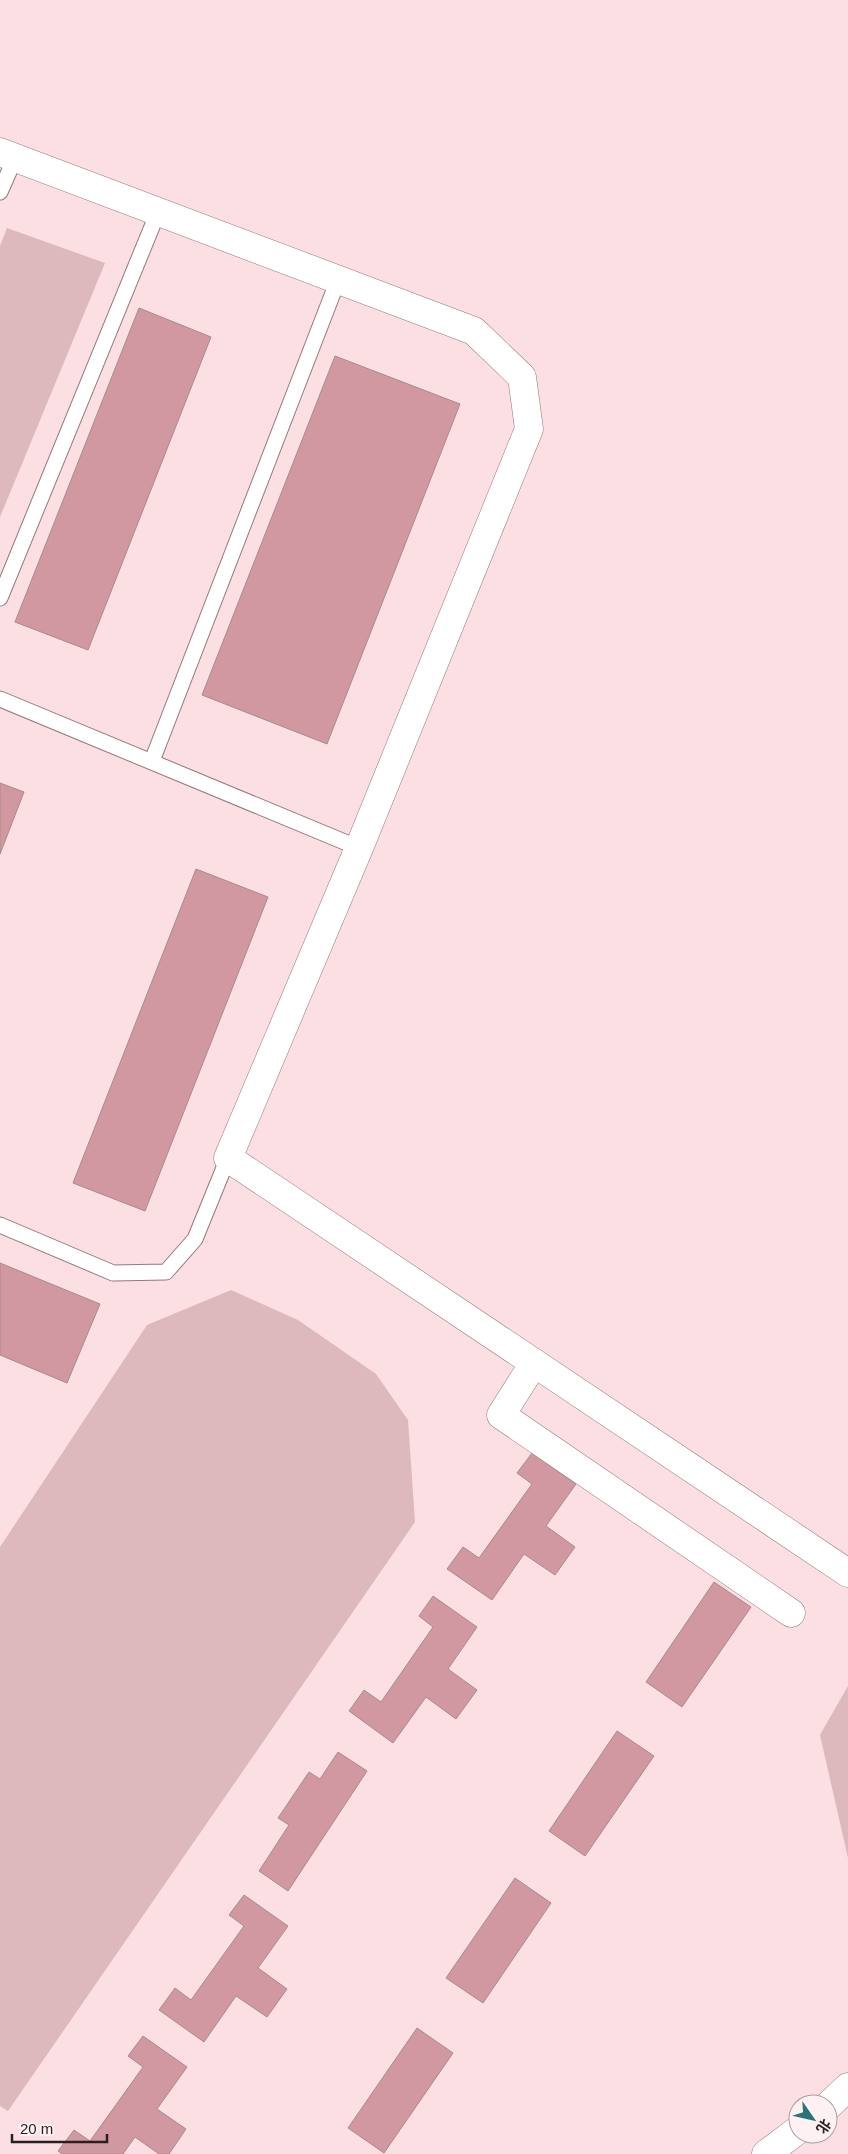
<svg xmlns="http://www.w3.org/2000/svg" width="848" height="2154" viewBox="0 0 848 2154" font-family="Arial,'Noto Sans SC',sans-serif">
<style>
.green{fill:#ddb8bd}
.building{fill:#d298a1;stroke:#a68b8f}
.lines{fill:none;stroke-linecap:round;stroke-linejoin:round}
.lane-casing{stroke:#93797d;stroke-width:17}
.street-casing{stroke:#93797d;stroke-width:29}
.lane{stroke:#fff;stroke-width:15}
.street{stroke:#fff;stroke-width:28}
</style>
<rect width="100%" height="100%" fill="#fcdfe3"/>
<g class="green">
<path d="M7,228L105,263L0,517V246Z"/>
<path d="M231,1290L298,1320L376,1374L408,1420L415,1522L8,2111L0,2106V1547L147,1325Z"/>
<path d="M848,1686V1858L820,1735Z"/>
</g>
<g class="building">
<path d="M139,308L211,337L88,650L15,622Z"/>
<path d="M335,356L460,404L327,744L202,695Z"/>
<path d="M0,783L24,792L0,854Z"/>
<path d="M196,869L268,897L145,1211L73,1183Z"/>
<path d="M0,1263L100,1304L67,1383L0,1355Z"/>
<path d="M532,1453L576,1484L546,1526L575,1547L555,1575L524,1554L492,1600L447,1569L463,1547L479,1558L532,1484L517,1473Z"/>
<path d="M714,1582L751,1607L682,1707L646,1682Z"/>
<path d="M433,1596L477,1627L448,1669L477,1690L456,1719L426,1697L393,1743L349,1711L364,1690L381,1702L433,1627L419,1616Z"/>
<path d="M617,1731L654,1756L585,1856L549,1831Z"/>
<path d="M338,1752L367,1771L288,1891L259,1871L289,1825L278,1818L309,1772L320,1779Z"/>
<path d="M515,1878L551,1903L483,2003L446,1978Z"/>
<path d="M244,1895L288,1926L258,1968L287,1989L267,2017L236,1996L204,2042L159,2010L175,1988L191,2000L244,1926L229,1915Z"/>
<path d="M417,2028L453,2053L384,2153L348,2128Z"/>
<path d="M143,2036L187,2067L157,2109L186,2129L169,2154H159L135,2137L123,2154H62L58,2151L74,2130L90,2141L143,2067L128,2056Z"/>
</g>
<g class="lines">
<defs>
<g id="lane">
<path d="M0,192L15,158"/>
<path d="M0,598L158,212"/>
<path d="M0,699L359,848"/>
<path d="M152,761L338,280"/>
<path d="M0,1225L113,1273L166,1272L195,1239L228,1158"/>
</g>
<g id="street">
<path d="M0,152L474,331L522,377L529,429L359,848L228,1158L848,1573"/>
<path d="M534,1363L501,1415L791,1613"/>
<path d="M828,2106L848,2087"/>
<path d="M766,2154L798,2130"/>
</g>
</defs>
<use href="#lane" class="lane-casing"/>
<use href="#street" class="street-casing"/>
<use href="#lane" class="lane"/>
<use href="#street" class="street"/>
</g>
<g transform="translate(813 2119) rotate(124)"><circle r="24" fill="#fdf1f3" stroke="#a89d9f"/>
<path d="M0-4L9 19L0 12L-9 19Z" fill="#2a7478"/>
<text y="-8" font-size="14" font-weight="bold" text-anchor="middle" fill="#291f20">北</text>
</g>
<path d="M12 2134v8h95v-8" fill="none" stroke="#291f20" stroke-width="2.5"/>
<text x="20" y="2134" font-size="15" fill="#291f20" stroke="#fdf1f3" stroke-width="4" paint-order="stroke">20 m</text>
</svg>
